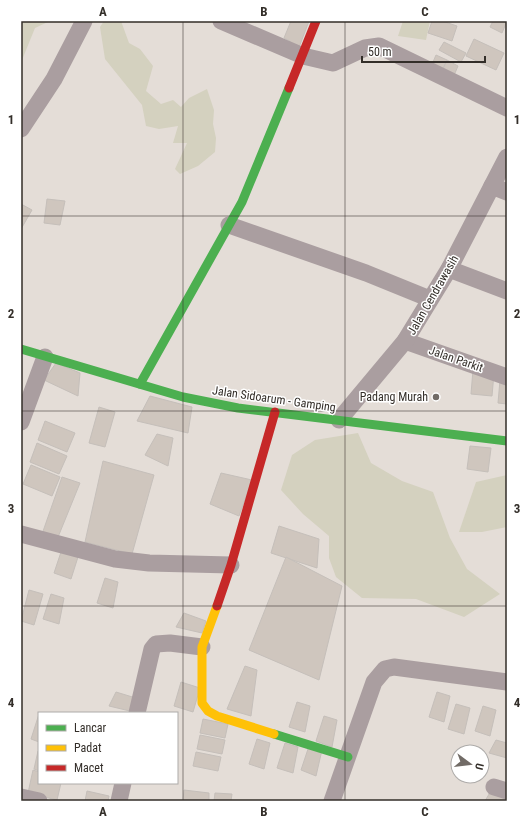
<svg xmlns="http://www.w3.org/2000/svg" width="528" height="822" viewBox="0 0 528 822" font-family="'Roboto Condensed',sans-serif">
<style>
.green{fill:#d4d1bf}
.building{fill:#cfc6be;stroke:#c5bfba}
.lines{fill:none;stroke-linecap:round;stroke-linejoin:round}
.street{stroke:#aa9ea0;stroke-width:17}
.fast{stroke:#4caf50;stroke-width:9}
.slow{stroke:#ffc107;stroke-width:9}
.jam{stroke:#c62828;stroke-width:9}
.grid{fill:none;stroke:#332e29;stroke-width:1;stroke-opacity:0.55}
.poi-dot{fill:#716b66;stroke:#fff;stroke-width:1.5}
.labels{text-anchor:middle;stroke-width:3;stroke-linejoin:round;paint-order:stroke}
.street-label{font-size:12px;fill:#332e29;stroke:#fff}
.poi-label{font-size:12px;fill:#332e29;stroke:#fff;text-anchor:end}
.neatline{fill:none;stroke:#332e29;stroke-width:1.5}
.grid-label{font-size:13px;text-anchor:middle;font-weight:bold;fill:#332e29}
</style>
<rect width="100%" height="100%" fill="#e4ddd7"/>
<g class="green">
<path d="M21,21H50L35,28L22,60L21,101Z"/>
<path d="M104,21H121L129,43L140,49L153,66L146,91L161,104L173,100L181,107L189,98L207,89L214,110L213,124L216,138L215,152L198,166L180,174L175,169L187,143H173L178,126L159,129L146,126L142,105L105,59L100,27Z"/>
<path d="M403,21H430L426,40L398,36Z"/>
<path d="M358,433L371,463L402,481L433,492L450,538L467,569L500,594L464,617L416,599L362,598L336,577L329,558V536L303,514L281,490L292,455L315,440Z"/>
<path d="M507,475V527L482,532H459L476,482Z"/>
</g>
<g class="building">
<path d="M291,21H309L298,50L288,46L290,41L284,38Z"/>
<path d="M432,21H442L457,26L452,41L428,33Z"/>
<path d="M493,21H507L502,33L490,27Z"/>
<path d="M474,39L504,53L496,70L466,56Z"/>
<path d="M444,42L466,53L461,62L439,50Z"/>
<path d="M436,55L447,60L440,75L430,69Z"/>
<path d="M447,60L458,66L452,80L441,74Z"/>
<path d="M47,199L65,201L60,225L44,223Z"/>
<path d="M21,204L32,210L21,229Z"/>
<path d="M56,363L80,373L78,396L44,380Z"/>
<path d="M473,370L494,373L492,396L471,394Z"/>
<path d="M500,380L507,381V404L498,403Z"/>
<path d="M150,396L192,407L188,433L137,421Z"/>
<path d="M99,407L115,412L105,447L89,443Z"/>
<path d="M45,421L75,433L67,452L38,440Z"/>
<path d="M157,434L173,438L168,466L145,455Z"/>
<path d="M37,443L67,456L59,474L30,462Z"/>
<path d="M470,446L491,448L488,472L467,469Z"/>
<path d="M103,461L154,475L132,554L85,542Z"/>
<path d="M31,465L60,477L52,496L23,484Z"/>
<path d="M221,473L252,480L239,516L210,504Z"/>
<path d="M62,477L80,483L56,542L41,537Z"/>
<path d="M279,526L319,539L317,568L271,553Z"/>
<path d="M61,552L78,557L71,579L54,573Z"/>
<path d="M286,557L342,586L319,680L249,650Z"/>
<path d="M105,578L118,582L113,608L97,603Z"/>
<path d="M29,590L43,594L34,625L21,621Z"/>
<path d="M51,594L64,598L59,624L43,619Z"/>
<path d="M184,613L206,621L202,633L176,627Z"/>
<path d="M245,666L257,670L251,716L227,709Z"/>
<path d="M181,682L200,688L193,712L174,706Z"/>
<path d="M116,692L139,699L134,712L109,706Z"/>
<path d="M437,692L450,696L444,722L429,717Z"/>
<path d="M297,702L310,706L305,732L289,727Z"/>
<path d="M456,704L470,708L464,734L448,729Z"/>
<path d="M483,706L496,710L490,736L475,731Z"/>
<path d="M39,714V742L31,739Z"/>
<path d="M324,716L337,720L332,747L316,741Z"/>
<path d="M203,719L228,724L225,738L200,733Z"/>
<path d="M200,735L225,740L222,754L197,749Z"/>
<path d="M257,739L270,743L264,769L249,764Z"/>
<path d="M496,740L507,743V758L489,753Z"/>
<path d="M285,743L298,747L293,773L277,768Z"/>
<path d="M309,746L322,750L316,776L301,770Z"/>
<path d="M38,751H39V771L34,769Z"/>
<path d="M196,752L221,757L218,771L193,766Z"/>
<path d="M33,770L39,772V783H61L57,800L28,793Z"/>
<path d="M492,789L507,794V801H485Z"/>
<path d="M184,790L209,793V801H183Z"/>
<path d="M87,791L109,796L108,801H85Z"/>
<path d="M215,793L232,794L231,801H214Z"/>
</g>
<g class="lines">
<g class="street">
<path d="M221,21L303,56L333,63L365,48L379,46L507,108"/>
<path d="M21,129L54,79L84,21"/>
<path d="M492,186L507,192"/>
<path d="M229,225L366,273L430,299"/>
<path d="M449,269L507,291"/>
<path d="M405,341L507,377"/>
<path d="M339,420L405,341L449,269L507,157"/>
<path d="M21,422L45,357"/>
<path d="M21,534L115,559L149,563L231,565"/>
<path d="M137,713L152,649L156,644L170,643L202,647"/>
<path d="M494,787L507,791"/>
<path d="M21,797L39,801"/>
<path d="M119,801L123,783"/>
<path d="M332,801L374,682L385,669L394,667L507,682"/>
</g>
<g class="fast">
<path d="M21,349L183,397L238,408L507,441"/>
<path d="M140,384L242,202L289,88"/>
<path d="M274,734L348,757"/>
</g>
<path class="slow" d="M217,606L202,647V703L208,711L217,716L274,734"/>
<g class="jam">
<path d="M289,88L316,21"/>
<path d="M217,606L231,565L275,412"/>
</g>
</g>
<path class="grid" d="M183,21V801M345,21V801M21,216H507M21,411H507M21,606H507"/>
<circle class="poi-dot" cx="436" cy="397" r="4"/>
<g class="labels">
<g class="street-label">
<text transform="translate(433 295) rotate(-60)" y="4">Jalan Cendrawasih</text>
<text transform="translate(456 359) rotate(19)" y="4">Jalan Parkit</text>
<text transform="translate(274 399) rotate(8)" y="4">Jalan Sidoarum - Gamping</text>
</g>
<g class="poi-label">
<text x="428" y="401">Padang Murah</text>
</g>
</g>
<rect width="528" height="822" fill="none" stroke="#ffffff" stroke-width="44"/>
<rect x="38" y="712" width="140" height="72" fill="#ffffff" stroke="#adaba9"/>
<rect x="46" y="725" width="20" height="6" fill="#4caf50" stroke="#adaba9"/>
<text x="74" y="732" font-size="12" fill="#332e29">Lancar</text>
<rect x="46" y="745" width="20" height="6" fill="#ffc107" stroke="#adaba9"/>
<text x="74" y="752" font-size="12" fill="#332e29">Padat</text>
<rect x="46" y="765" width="20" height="6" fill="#c62828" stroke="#adaba9"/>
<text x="74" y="772" font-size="12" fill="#332e29">Macet</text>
<g transform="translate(470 764) rotate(105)"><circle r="19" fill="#ffffff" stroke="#adaba9"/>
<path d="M0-3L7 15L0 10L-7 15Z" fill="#716b66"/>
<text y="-6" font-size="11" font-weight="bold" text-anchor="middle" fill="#332e29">U</text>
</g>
<path d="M362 56v6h123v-6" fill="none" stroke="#332e29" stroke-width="2"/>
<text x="368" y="56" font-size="12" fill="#332e29" stroke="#ffffff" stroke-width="3" paint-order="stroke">50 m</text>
<rect x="22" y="22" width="484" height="778" class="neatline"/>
<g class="grid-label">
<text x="103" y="16">A</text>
<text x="264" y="16">B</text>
<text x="425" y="16">C</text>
<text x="11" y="124">1</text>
<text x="517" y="124">1</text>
<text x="11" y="318">2</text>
<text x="517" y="318">2</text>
<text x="11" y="513">3</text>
<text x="517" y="513">3</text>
<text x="11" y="707">4</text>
<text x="517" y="707">4</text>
<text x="103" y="816">A</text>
<text x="264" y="816">B</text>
<text x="425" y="816">C</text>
</g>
</svg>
